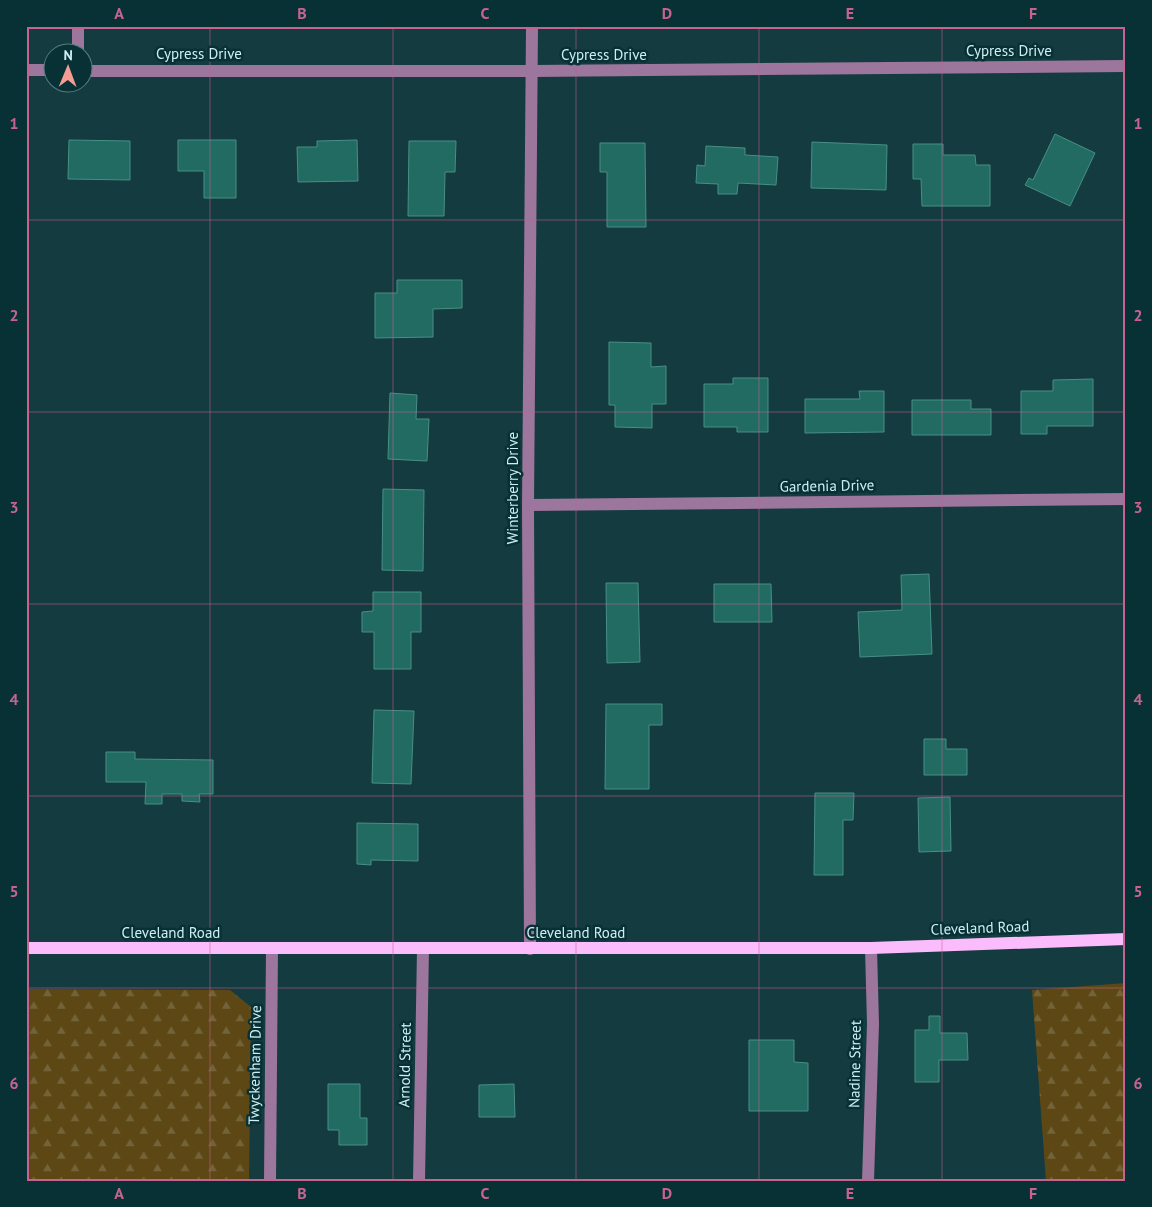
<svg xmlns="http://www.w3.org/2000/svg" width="1152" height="1207" viewBox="0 0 1152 1207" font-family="'PT Sans',sans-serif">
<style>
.forest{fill:url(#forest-firs)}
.building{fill:#216b63;stroke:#488f86}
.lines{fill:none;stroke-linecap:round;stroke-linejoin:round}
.minor{stroke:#9c769d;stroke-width:12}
.major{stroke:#fbbcfc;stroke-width:12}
.grid{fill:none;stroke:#c66390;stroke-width:1;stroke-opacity:0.55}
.labels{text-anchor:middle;stroke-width:5;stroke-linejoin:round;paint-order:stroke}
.street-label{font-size:15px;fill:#cdeff3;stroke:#083135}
.neatline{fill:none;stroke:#c66390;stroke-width:2}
.grid-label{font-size:16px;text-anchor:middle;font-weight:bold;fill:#c66390}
</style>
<defs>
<pattern id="forest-firs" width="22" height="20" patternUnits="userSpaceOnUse" patternTransform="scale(1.25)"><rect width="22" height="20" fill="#5d4815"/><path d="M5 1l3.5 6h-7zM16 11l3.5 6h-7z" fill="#736338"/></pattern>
</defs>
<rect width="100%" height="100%" fill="#143b3f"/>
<g class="forest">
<path d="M1126,983V1181H1046L1032,990Z"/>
<path d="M26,989L230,990L251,1007L249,1181H26Z"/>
</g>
<g class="building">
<path d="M1055,134L1095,153L1070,206L1025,185L1029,178L1033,180Z"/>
<path d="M69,140L130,141V180L68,179Z"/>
<path d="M178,140H236V198H204V171H178Z"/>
<path d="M357,140L358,181L298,182L297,147H317V141Z"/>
<path d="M409,141H456L455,172H445L444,216H408Z"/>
<path d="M812,142L887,145L886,190L811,188Z"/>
<path d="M600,143H645L646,227H607V172H600Z"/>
<path d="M913,144H943V155H975L976,165H990V206H922L921,179H913Z"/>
<path d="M706,146L745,148V155L778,157L776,185L738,183L737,194H718V184L696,183L697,165L705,166Z"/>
<path d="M397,280H462V308L433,309V337L375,338V293H397Z"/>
<path d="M609,342L651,343V367L666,366V404H652V428L615,427V405H609Z"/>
<path d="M733,378H768V432H737V427H704V384H733Z"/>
<path d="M1093,379V426H1047V434H1021V391H1053V380Z"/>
<path d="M859,391H884V432L805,433V399H860Z"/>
<path d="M390,393L417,395L416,419H429L427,461L388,459Z"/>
<path d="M912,400H971V409H991V435H912Z"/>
<path d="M383,489L424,490L423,571L382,570Z"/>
<path d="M929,574L932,654L860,657L858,612L902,610L901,575Z"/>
<path d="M606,583H638L640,662L607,663Z"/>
<path d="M714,584H771L772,622H714Z"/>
<path d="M373,592H421V632H411V669H374V632H362V612L373,611Z"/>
<path d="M606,704H662V725H649V789H605Z"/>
<path d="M374,710L414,711L411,784L372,783Z"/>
<path d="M924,739H946V749H967V775H924Z"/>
<path d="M106,752H135V759L213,760V794H199L200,802L182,801V794H162V804H145L146,782H106Z"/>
<path d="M815,793H854L853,820H843V875H814Z"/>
<path d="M950,797L951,851L919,852L918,798Z"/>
<path d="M357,823L418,824V861L371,860V865L357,864Z"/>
<path d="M929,1016H940V1033H967L968,1060H939V1082H915V1030H929Z"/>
<path d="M749,1040H794V1062L808,1063V1111H749Z"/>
<path d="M328,1084H360V1118H367V1145H339V1130H328Z"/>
<path d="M514,1084L515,1117H479V1085Z"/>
</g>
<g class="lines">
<g class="minor">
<path d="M78,26V52"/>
<path d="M26,70H52"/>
<path d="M82,71H532L1126,66"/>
<path d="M528,505L1126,499"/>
<path d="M530,949L528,505L532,26"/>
<path d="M270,1181L272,949"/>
<path d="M419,1181L423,949"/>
<path d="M868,1181L873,1024L871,948"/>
</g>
<path class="major" d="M26,948H871L1126,939"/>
</g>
<path class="grid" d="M210,26V1181M393,26V1181M576,26V1181M759,26V1181M942,26V1181M26,220H1126M26,412H1126M26,604H1126M26,796H1126M26,988H1126"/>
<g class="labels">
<g class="street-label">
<text x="1009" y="56">Cypress Drive</text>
<text x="199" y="59">Cypress Drive</text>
<text x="604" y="60">Cypress Drive</text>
<text transform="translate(827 486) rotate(-1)" y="5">Gardenia Drive</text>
<text transform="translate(513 488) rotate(-90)" y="5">Winterberry Drive</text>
<text transform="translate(980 928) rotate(-2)" y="5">Cleveland Road</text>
<text x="171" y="938">Cleveland Road</text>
<text x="576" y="938">Cleveland Road</text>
<text transform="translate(855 1064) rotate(-89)" y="5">Nadine Street</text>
<text transform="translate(255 1065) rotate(-89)" y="5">Twyckenham Drive</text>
<text transform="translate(405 1065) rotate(-89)" y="5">Arnold Street</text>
</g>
</g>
<rect width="1152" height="1207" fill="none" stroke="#083135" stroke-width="55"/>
<g transform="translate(68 68) rotate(1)"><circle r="24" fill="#083135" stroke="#577d81"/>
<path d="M0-4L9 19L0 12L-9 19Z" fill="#f59c94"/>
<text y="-8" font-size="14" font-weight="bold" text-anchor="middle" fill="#cdeff3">N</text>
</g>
<rect x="28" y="28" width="1096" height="1152" class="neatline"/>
<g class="grid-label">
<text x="119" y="19">A</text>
<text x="302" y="19">B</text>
<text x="485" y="19">C</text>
<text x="667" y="19">D</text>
<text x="850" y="19">E</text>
<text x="1033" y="19">F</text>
<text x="14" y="129">1</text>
<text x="1138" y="129">1</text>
<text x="14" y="321">2</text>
<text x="1138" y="321">2</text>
<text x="14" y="513">3</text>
<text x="1138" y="513">3</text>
<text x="14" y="705">4</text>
<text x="1138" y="705">4</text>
<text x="14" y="897">5</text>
<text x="1138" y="897">5</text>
<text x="14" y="1089">6</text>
<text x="1138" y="1089">6</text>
<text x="119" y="1199">A</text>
<text x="302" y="1199">B</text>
<text x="485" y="1199">C</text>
<text x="667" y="1199">D</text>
<text x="850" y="1199">E</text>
<text x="1033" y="1199">F</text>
</g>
</svg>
